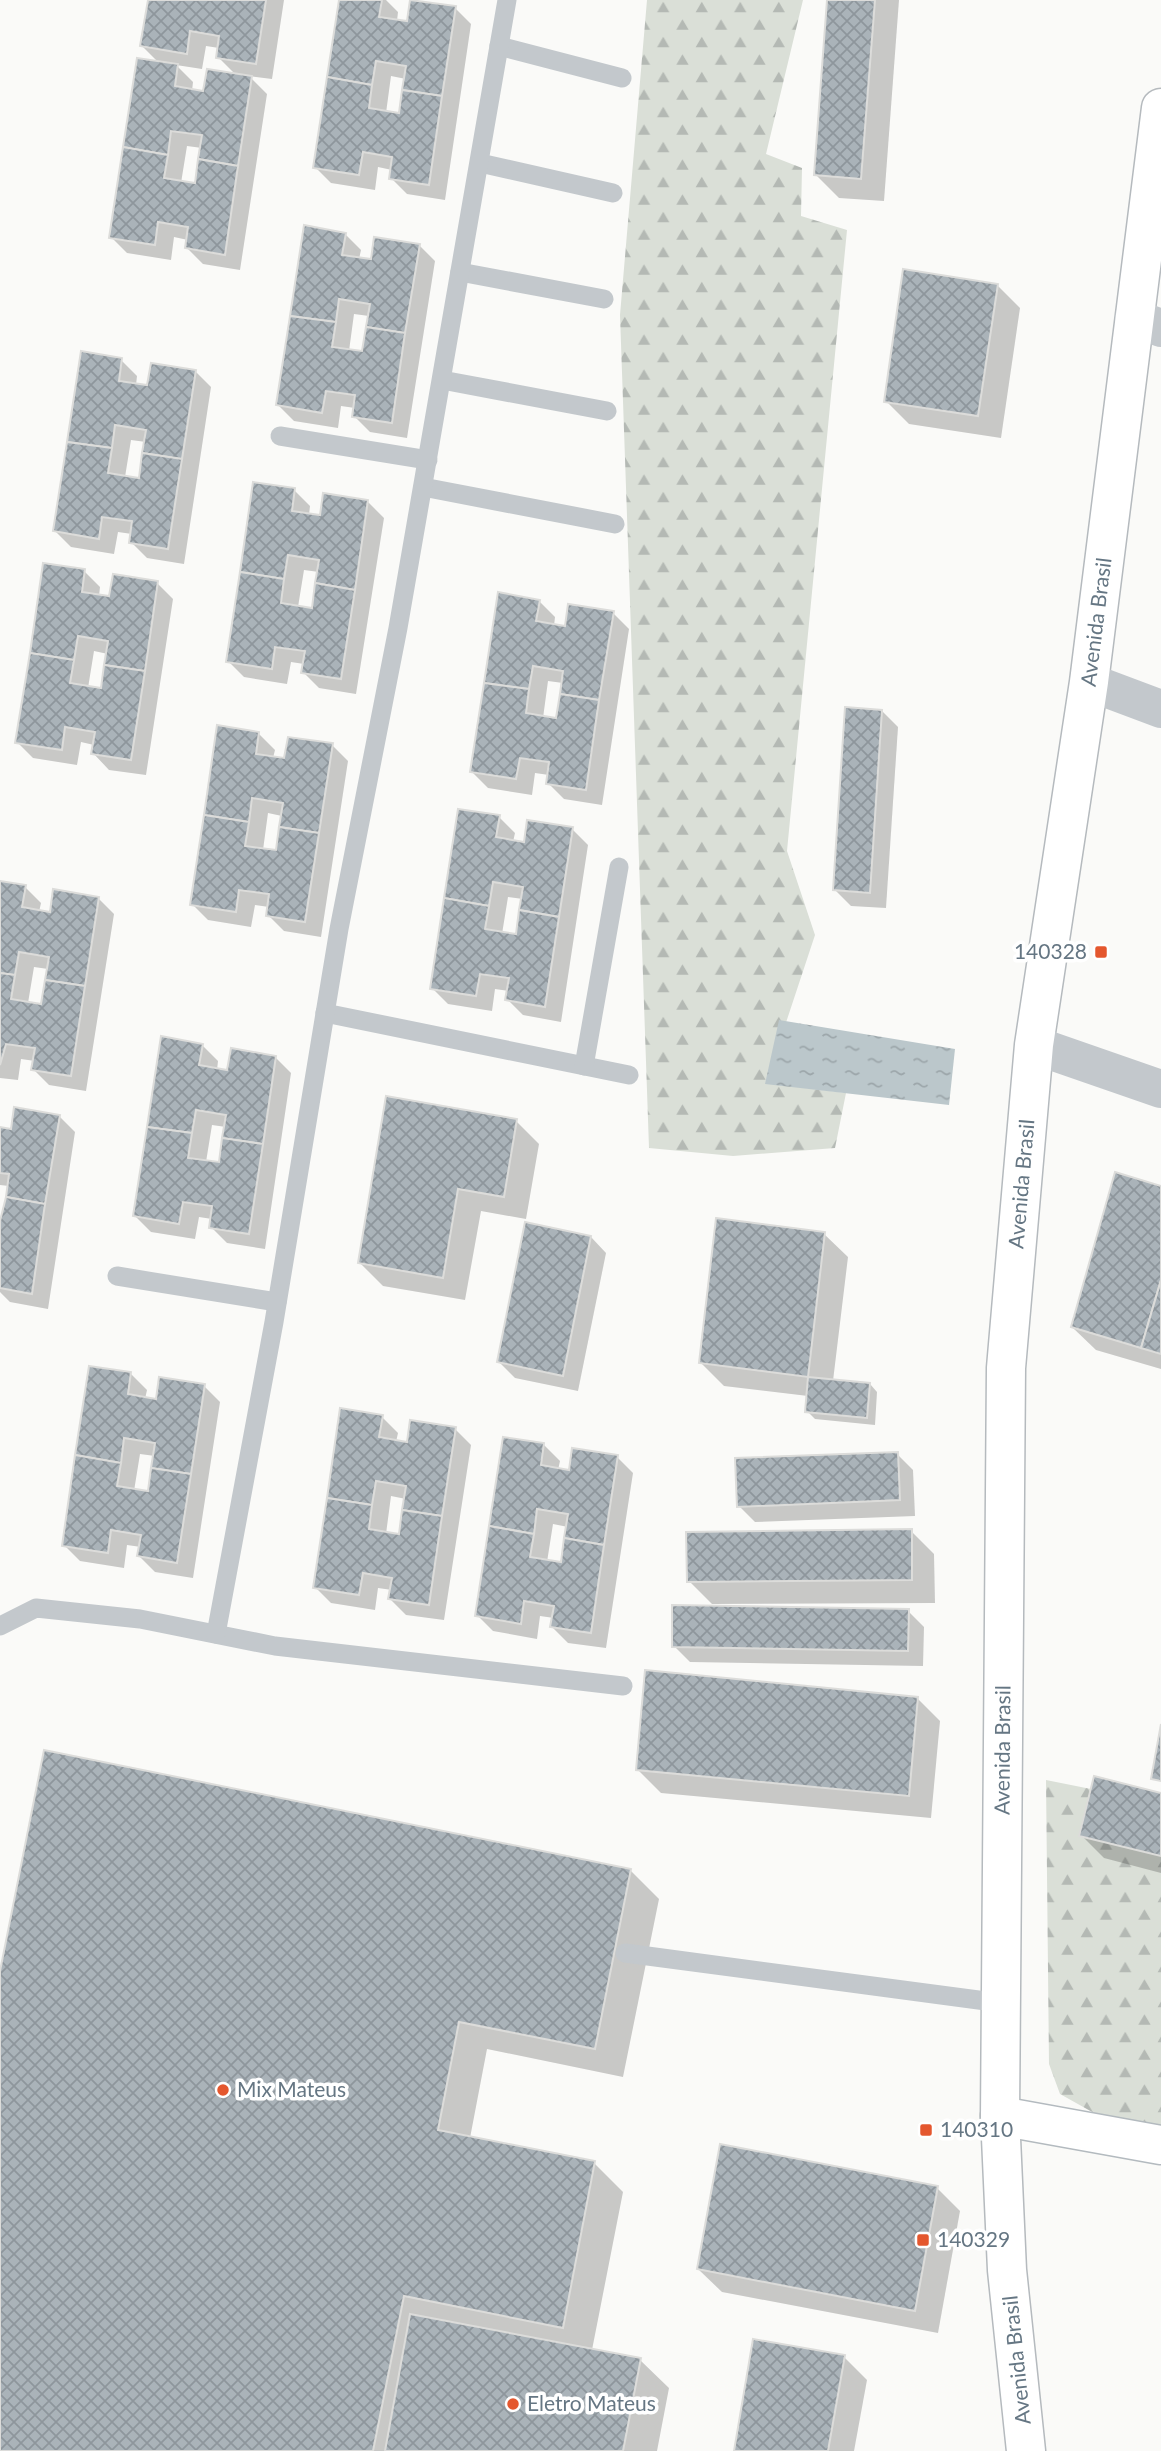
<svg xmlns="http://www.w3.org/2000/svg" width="1161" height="2451" viewBox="0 0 1161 2451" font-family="Lato,sans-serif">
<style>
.forest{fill:url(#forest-firs)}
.water{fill:url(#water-ripples)}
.shadow{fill:#0003;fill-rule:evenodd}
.building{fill:url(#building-cross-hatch);stroke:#dcdcda;stroke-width:2}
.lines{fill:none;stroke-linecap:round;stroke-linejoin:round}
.secondary-casing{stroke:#b3babf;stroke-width:41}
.primary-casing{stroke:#b5babe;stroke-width:41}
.lane{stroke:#c3c8cc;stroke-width:19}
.street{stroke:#c3c8cc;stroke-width:38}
.secondary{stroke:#fff;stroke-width:38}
.primary{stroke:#fff;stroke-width:38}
.poi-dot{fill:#e4572e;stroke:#fff;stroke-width:2.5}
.labels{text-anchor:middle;stroke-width:7;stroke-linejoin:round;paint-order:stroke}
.street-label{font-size:21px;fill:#657683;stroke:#fff}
.poi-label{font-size:21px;fill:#657683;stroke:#fff;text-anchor:start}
</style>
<defs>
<pattern id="forest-firs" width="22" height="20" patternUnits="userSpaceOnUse" patternTransform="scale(1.75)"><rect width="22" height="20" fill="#dadfd7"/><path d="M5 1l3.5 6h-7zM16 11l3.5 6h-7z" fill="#b4b9b4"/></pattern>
<pattern id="water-ripples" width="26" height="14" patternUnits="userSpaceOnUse" patternTransform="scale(1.75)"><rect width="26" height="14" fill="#bbc7cb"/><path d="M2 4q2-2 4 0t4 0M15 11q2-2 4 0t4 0" fill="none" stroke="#9ca6aa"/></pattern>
<pattern id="building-cross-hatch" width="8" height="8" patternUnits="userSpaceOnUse" patternTransform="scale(1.75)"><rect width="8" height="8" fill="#aab3b9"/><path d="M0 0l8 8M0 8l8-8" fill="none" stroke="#8e969c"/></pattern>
</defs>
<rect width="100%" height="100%" fill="#fafaf8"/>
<g class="forest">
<path d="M647,0H803L766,154L802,168L801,216L847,230L787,851L815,935L766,1083L846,1093L835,1148L733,1156L649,1148L620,315Z"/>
<path d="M1046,1780L1091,1789L1079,1836L1161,1856V2135L1119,2127L1060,2094L1049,2064Z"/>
</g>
<path class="water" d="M779,1020L955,1049L949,1105L765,1084Z"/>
<g class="shadow">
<path d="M149,0H284L272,79L249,76L267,94L240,270L203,264L187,248L188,240L174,237L171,260L127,253L111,237L159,63L142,46ZM206,46L219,48L218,57L236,75L205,93L192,91L193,82L176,65L202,69ZM187,146L202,148L196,185L181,183Z"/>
<path d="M341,0H386L398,12L397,21L408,23L455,8L471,24L445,200L407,194L391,178L392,170L378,167L375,190L331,183L315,167ZM391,76L406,79L400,115L386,113Z"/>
<path d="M828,0H899L884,201L839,198L816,175Z"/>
<path d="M345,234L361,250L359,259L372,261L419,245L435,261L407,438L370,432L354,416L355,408L341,406L338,428L294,421L278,405ZM354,314L369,316L363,353L349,351Z"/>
<path d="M997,285L1020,308L1001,438L909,424L886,401Z"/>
<path d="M121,360L137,376L136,385L149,387L195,371L211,387L184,564L147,558L131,542L132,534L118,532L114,554L71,547L55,531ZM131,440L146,442L140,480L125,477Z"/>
<path d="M294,490L310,506L309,515L321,517L368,502L384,518L356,694L319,688L303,672L304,664L291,662L287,684L244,677L228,661ZM304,570L319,572L313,610L298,607Z"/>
<path d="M84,571L100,587L99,596L111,598L157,583L173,599L146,775L109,770L93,753L94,745L81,742L77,765L33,758L17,742ZM94,651L108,654L102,690L88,688Z"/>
<path d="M539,601L555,617L554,626L566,628L613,613L629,629L602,805L564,799L548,783L549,775L535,773L532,795L488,788L472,772ZM548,681L563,683L558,720L543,718Z"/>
<path d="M882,711L898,727L886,908L851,906L835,890Z"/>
<path d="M259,734L275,750L273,758L286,760L332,745L348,761L321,937L284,931L268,915L269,907L255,905L251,927L208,920L192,904ZM268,813L282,816L277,852L263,850Z"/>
<path d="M499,817L515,833L513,842L525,844L572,829L588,845L561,1022L523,1015L507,999L509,991L495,989L492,1011L448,1004L432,988ZM508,897L523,899L517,936L502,934Z"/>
<path d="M0,883L25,887L41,903L39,912L51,914L98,898L114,914L86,1091L49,1085L33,1069L35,1061L21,1059L18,1080L0,1078ZM34,967L48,969L42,1006L28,1003Z"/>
<path d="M202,1045L218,1061L217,1070L229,1072L275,1057L291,1073L265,1249L227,1243L211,1227L212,1219L199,1217L195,1239L151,1232L135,1216ZM212,1125L226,1127L221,1164L206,1162Z"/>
<path d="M59,1116L75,1132L48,1309L10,1302L0,1292V1223L9,1186L0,1185V1129L12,1131Z"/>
<path d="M516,1121L539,1144L526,1219L481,1211L465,1300L383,1286L360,1263Z"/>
<path d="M1161,1188V1369L1096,1350L1072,1327Z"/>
<path d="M824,1234L848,1257L833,1381L870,1384L877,1392L875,1425L815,1419L807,1411L808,1396L724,1386L701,1363Z"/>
<path d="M591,1237L606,1253L578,1391L515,1378L499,1362Z"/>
<path d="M131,1374L147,1390L145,1399L157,1401L204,1386L220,1402L193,1578L155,1572L139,1556L141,1547L127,1545L124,1568L80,1561L64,1545ZM140,1454L155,1456L149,1493L134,1491Z"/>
<path d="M382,1417L398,1433L396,1442L408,1444L455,1429L471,1445L444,1620L406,1615L390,1599L392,1590L378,1588L375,1610L331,1603L315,1587ZM391,1496L406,1499L400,1536L386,1534Z"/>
<path d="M544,1445L560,1461L558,1470L570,1472L617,1457L633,1473L606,1648L568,1643L552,1627L554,1618L540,1616L537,1639L493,1631L477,1615ZM553,1524L568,1527L562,1564L547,1562Z"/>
<path d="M897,1454L913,1470L915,1516L755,1522L739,1506Z"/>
<path d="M911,1531L934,1554L935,1603L712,1604L689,1581Z"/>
<path d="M908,1611L924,1627L923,1666L690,1662L674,1646Z"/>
<path d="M917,1698L940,1721L931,1818L661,1793L638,1770Z"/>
<path d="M1161,1795V1873L1104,1858L1081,1835Z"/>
<path d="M630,1870L659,1899L623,2077L487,2049L470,2138L594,2163L623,2192L592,2350L640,2360L669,2388L657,2451H0V1980Z"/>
<path d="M937,2188L960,2211L938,2333L722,2292L698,2269Z"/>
<path d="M844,2357L867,2380L854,2451H736Z"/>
</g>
<g class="building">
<path d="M148,0H266L256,64L216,58L219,36L190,31L187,54L140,46Z"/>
<path d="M339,0H382L379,17L407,21L410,0L456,6L442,96L402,90L406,66L376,61L372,85L327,77Z"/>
<path d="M827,0H875L861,179L814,175Z"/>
<path d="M137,58L178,64L175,86L203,91L207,69L252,76L238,166L198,159L202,135L171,131L168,155L123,147Z"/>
<path d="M327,77L372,85L369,108L399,113L402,90L442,96L429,185L389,179L392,157L363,152L359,175L313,168Z"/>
<path d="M123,147L168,155L164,178L195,183L198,159L238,166L225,255L185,248L188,227L158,222L155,245L109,238Z"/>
<path d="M304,225L346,233L342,255L371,259L374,237L420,244L405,333L366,327L370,304L339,299L336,322L290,316Z"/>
<path d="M903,269L998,284L978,416L884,402Z"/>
<path d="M290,316L336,322L332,347L362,351L366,327L405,333L392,423L352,417L355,395L326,391L322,413L276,405Z"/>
<path d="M81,351L122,358L119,381L147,385L151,363L196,370L182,459L142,453L146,430L115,425L112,448L67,442Z"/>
<path d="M67,442L112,448L108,473L139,478L142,453L182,459L168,549L129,543L132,521L102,517L99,539L53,531Z"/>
<path d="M253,482L295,488L292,511L320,515L323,493L368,500L355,590L315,583L319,560L288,555L284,579L240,572Z"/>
<path d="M43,563L85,569L82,592L109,596L113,574L158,581L145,671L104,665L108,641L78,636L74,660L30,653Z"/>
<path d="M240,572L284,579L281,603L312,608L315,583L355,590L341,679L301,673L305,651L275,647L272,669L226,662Z"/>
<path d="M498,592L540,600L536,621L565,626L568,604L614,611L599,700L560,694L563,671L533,666L529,689L484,683Z"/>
<path d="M30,653L74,660L70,683L101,688L104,665L145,671L131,760L91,754L95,732L65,727L62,750L15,743Z"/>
<path d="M484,683L529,689L526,713L556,718L560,694L599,700L586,790L546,784L549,762L520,758L516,779L470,772Z"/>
<path d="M845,707L882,710L870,893L833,890Z"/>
<path d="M217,725L259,732L256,754L284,758L288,737L333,743L319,833L279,827L283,803L252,798L249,822L204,815Z"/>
<path d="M458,809L500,815L496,837L524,842L527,820L573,827L559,917L519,910L523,887L493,882L489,906L444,898Z"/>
<path d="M204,815L249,822L245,846L276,850L279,827L319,833L305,922L266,916L269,894L239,890L236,912L190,905Z"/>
<path d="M0,881L26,885L22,907L50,912L53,889L99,897L85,986L45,980L49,957L19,952L15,975L0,973Z"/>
<path d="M444,898L489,906L485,929L516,934L519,910L559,917L545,1007L505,1000L509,978L480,974L476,996L430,989Z"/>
<path d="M0,973L15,975L11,999L41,1004L45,980L85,986L71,1076L31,1070L35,1048L6,1044L0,1065Z"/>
<path d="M161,1036L203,1044L199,1065L227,1070L231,1048L276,1056L263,1144L222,1138L226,1115L196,1110L192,1133L147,1127Z"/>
<path d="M386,1096L517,1119L504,1197L458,1189L443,1278L358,1263Z"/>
<path d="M14,1107L60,1115L45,1204L6,1197L9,1174L0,1173V1127L11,1129Z"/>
<path d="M147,1127L192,1133L188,1158L219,1162L222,1138L263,1144L249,1234L209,1228L212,1206L183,1202L179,1224L133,1216Z"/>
<path d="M1115,1172L1161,1186V1280L1141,1348L1071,1327Z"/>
<path d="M6,1197L45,1204L32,1294L0,1288V1221Z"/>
<path d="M716,1218L825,1232L808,1377L699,1363Z"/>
<path d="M525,1222L591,1236L563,1376L497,1362Z"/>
<path d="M1161,1280V1354L1141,1348Z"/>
<path d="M89,1366L131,1372L128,1394L156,1399L159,1377L205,1384L191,1474L151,1468L155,1443L124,1438L121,1463L75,1455Z"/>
<path d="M808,1377L870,1383L867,1418L805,1412Z"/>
<path d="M340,1408L383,1415L379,1437L407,1442L410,1420L456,1427L442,1516L402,1510L406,1486L376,1481L372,1505L327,1498Z"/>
<path d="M503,1437L544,1443L541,1465L569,1470L572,1448L618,1455L604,1545L564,1538L568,1514L537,1509L534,1534L489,1526Z"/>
<path d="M898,1452L900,1500L737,1507L735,1458Z"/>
<path d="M75,1455L121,1463L117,1486L148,1491L151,1468L191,1474L177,1563L137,1556L141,1535L111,1530L108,1553L62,1546Z"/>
<path d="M327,1498L372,1505L369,1529L399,1534L402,1510L442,1516L429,1605L388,1599L392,1578L363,1573L359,1595L313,1588Z"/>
<path d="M489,1526L534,1534L530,1557L561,1562L564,1538L604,1545L591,1633L550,1627L554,1606L524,1601L521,1624L475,1616Z"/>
<path d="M912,1529V1580L687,1582L686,1532Z"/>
<path d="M672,1605L909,1609L908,1651L672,1647Z"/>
<path d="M645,1670L918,1697L909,1796L636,1770Z"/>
<path d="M1161,1724V1781L1151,1779Z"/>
<path d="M44,1750L631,1869L595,2049L459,2022L438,2130L595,2161L563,2328L404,2296L373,2451H0V1971Z"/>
<path d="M1094,1776L1161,1793V1856L1079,1836Z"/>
<path d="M720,2144L938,2186L915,2311L697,2269Z"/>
<path d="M410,2314L641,2358L623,2451H385Z"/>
<path d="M753,2339L845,2355L828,2451H734Z"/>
</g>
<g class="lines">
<defs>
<path id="secondary" d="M1000,2116L1161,2145"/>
<g id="primary">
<path id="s1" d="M1026,2451L1007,2270L1000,2116L1006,1368L1034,1045L1089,682L1161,108"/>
</g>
</defs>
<use href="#secondary" class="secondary-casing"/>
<use href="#primary" class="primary-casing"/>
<g class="lane">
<path d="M499,46L622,78"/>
<path d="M480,163L613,193"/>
<path d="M460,272L604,299"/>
<path d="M442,380L607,411"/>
<path d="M280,436L428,460"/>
<path d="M423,487L615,524"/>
<path d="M325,1013L629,1075"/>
<path d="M584,1066L619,867"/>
<path d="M117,1276L277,1302"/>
<path d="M0,1626L36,1608L140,1619L275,1646L623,1686"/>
<path d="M216,1634L274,1322L339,929L398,628L507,0"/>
<path d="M625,1953L1001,2003"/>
</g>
<g class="street">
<path d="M1134,318L1161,328"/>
<path d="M1089,682L1161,709"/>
<path d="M1034,1045L1161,1089"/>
</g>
<use href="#secondary" class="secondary"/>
<use href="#primary" class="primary"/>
</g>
<g class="poi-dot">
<rect x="1094" y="945" width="14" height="14" rx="3.5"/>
<circle cx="223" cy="2090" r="7"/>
<rect x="919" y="2123" width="14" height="14" rx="3.5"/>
<rect x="916" y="2233" width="14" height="14" rx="3.5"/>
<circle cx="513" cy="2404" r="7"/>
</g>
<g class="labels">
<g class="street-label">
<text dy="7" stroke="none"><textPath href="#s1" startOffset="1836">Avenida Brasil</textPath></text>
<text dy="7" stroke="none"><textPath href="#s1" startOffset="1269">Avenida Brasil</textPath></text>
<text dy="7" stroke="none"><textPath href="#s1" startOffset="702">Avenida Brasil</textPath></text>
<text transform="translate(1017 2360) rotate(-96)" y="7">Avenida Brasil</text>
</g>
<g class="poi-label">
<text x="1087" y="959" text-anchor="end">140328</text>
<text x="237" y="2097">Mix Mateus</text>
<text x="940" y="2137">140310</text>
<text x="937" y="2247">140329</text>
<text x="527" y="2411">Eletro Mateus</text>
</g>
</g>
</svg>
